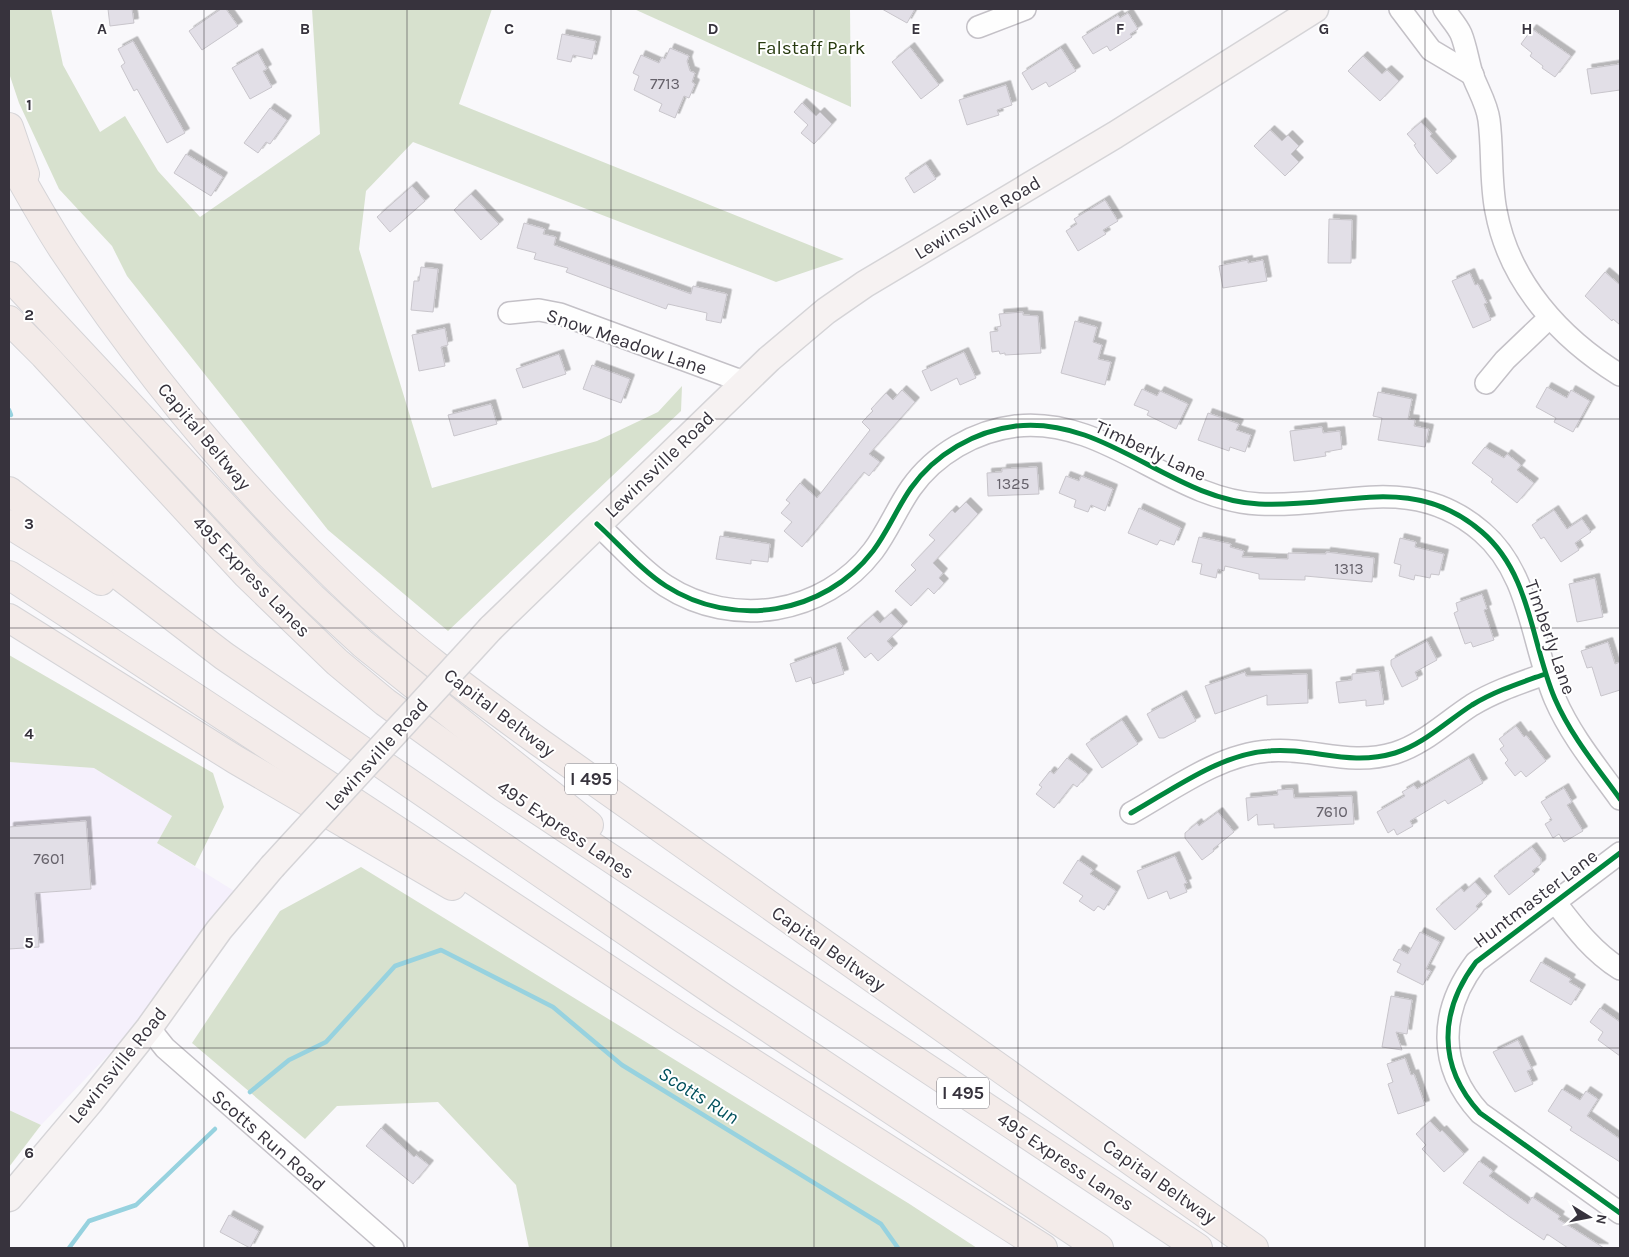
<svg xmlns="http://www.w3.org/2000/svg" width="1629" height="1257" viewBox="0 0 1629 1257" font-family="Karla,sans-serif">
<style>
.built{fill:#f5f0fc}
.green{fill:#d7e1ce}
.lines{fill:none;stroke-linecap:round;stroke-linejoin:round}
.stream{stroke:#97d2df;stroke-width:4.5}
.building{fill:#e2dfe7;stroke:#c8c5cb;filter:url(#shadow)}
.minor-casing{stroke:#c4c1c7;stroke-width:24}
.major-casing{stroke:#d5d4d7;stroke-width:29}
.highway-casing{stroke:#d5d4d7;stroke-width:30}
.minor{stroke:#fefefe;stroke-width:21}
.major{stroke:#f6f2f2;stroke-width:26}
.highway{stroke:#f3ebe9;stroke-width:28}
.major-bridge-casing{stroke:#d5d4d7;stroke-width:29;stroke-linecap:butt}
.major-bridge{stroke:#f6f2f2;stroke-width:26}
.cycleway-casing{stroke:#fff;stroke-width:8}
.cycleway{stroke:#00873e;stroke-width:5}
.grid{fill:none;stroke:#37333d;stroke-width:1;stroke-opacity:0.55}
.labels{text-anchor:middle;stroke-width:4;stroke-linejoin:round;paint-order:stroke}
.number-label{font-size:16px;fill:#66626b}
.shield{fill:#fff;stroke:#737077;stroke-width:1}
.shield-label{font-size:18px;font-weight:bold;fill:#37333d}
.park-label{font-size:19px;fill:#273a0f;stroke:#fff}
.street-label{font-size:19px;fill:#37333d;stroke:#fff}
.water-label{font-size:20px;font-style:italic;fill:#00505c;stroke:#fff}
.grid-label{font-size:16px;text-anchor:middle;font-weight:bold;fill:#37333d;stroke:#fff;stroke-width:4;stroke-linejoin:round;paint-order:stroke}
</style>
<defs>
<filter id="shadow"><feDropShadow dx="4.5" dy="-4.5" stdDeviation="0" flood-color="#0004"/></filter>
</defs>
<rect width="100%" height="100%" fill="#f9f8fb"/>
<path class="built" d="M9,762L94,768L172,816L157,843L239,894L182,978L41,1125L9,1110Z"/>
<g class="green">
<path d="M9,9H51L63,65L100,132L125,116L158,171L200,217L320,134L312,9H492L459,104L844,259L776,282L413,142L366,191L359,249L432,488L597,441L658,412L682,386L681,411L448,631L328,530L127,276L112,246L59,189L19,103L9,73Z"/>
<path d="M634,9H850L851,107Z"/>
<path d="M9,655L213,773L224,807L195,866L157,843L172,816L94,768L9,762Z"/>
<path d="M361,867L908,1203L977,1248H529L516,1185L438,1102L337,1106L305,1139L192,1043L280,911Z"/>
<path d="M9,1110L41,1125L9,1167Z"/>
</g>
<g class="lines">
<g class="stream">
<path d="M9,410L11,415"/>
<path d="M250,1092L289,1060L326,1042L395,966L441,950L553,1007L622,1065L881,1224L898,1248"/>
<path d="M69,1248L89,1221L136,1205L215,1129"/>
</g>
</g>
<g class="building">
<path d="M108,9H132L134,23L110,26Z"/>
<path d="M221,9H226L238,26L202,50L189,31Z"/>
<path d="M882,9H915L907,23Z"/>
<path d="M1128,13L1138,29L1130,34L1132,37L1110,51L1107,46L1093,54L1082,37L1118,15L1120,18Z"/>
<path d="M1532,29L1571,56L1555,77L1542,68L1543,66L1530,56L1532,53L1521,44Z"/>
<path d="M562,34L596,41L592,59L573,55L571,62L557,59Z"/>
<path d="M133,41L185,133L167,143L137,89L134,91L121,66L125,63L118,49Z"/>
<path d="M910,47L939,85L921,99L892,62Z"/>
<path d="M670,48L689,56L687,61L690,71L695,73L692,82L695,84L689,98L684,96L675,118L659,111L662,104L634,90L639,76L633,73L641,55L659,63L662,57L665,59Z"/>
<path d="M1061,48L1076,71L1049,87L1046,82L1032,90L1022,73Z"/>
<path d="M258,53L267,69L263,71L272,87L250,99L232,68Z"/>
<path d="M1363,56L1382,74L1387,70L1399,81L1380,101L1348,71Z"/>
<path d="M1620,64V90L1591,94L1587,69Z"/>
<path d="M1006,85L1012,105L997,110L999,115L967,125L959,100Z"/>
<path d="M802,103L816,116L820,112L832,124L814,144L801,133L808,125L794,112Z"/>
<path d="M270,108L287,120L270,144L266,142L258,153L244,143Z"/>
<path d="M1421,122L1432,134L1430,136L1452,161L1437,174L1419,153L1414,145L1416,144L1407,134Z"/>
<path d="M1270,130L1282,141L1288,135L1299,146L1291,154L1299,162L1285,176L1254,146Z"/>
<path d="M186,154L223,177L211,196L174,173Z"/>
<path d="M926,164L936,179L914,193L905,178Z"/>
<path d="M412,186L425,201L390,232L377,217Z"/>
<path d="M471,194L499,224L481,240L454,210Z"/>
<path d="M1105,200L1118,221L1103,230L1106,234L1078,251L1066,231L1077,224L1074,219Z"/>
<path d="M1329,219L1352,220L1351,263H1328Z"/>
<path d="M524,223L545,229L543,234L556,237L554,245L691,294L693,286L727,294L721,323L706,320L707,313L668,304L666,309L566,272L568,268L534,259L536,253L517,248Z"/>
<path d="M1248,260V263L1263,260L1267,281L1223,288L1219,266Z"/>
<path d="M421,267L438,269L433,312L411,310L414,281H419Z"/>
<path d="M1605,272L1620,285V325L1613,319L1612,321L1585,296Z"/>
<path d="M1470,273L1475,285L1478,284L1487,303L1484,304L1491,320L1473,328L1452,281Z"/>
<path d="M1023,312V315L1038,316L1041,353L1005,355V353L1000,354L999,351L992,352L990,332L998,331L997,327L1001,326L999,314Z"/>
<path d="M1075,321L1097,327L1093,342L1102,345L1098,359L1111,362L1105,385L1061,373Z"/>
<path d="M445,328L448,345L441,347L445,366L419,371L412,335Z"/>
<path d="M964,352L976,378L960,385L957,378L931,391L922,371Z"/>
<path d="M559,354L566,374L523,388L516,369Z"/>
<path d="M592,365L630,379L621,403L583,389Z"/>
<path d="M1547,387L1567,398L1571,390L1590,401L1573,432L1554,422L1556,418L1536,407Z"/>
<path d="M1142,389L1157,396L1160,391L1188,404L1176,429L1147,415L1149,411L1134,405Z"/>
<path d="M902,390L915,402L869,454L880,462L869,476L864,472L802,547L784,531L792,522L781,513L790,503L786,500L800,483L817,498L870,430L862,422L873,411L871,409L886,393L893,400Z"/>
<path d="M1378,392L1412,399L1408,419L1415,420L1414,426L1429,429L1425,447L1378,440L1382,418L1373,416Z"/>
<path d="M491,404L497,424L454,436L448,415Z"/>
<path d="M1208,413L1239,424L1236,430L1251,435L1245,452L1230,447L1229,451L1198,440Z"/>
<path d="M1322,427L1323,433L1340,431L1342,449L1325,452L1326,456L1294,461L1290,431Z"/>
<path d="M1485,447L1504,458L1507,454L1521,465L1517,470L1534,483L1517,503L1491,482L1493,479L1472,463Z"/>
<path d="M1037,467L1039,494L988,496L987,473L1002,472V469Z"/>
<path d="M1066,476L1079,481L1081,476L1113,489L1105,511L1091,505L1088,512L1074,507L1076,500L1059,493Z"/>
<path d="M966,502L978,514L933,563L943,573L939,578L944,583L934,594L928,588L911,606L895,591L916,570L911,565L935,540L929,535L952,510L955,513Z"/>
<path d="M1139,508L1181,528L1174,545L1160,540L1157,545L1128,533Z"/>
<path d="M1554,510L1567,529L1582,519L1591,532L1575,543L1579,550L1561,562L1544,537L1541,539L1532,525Z"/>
<path d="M720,536L770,544L768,562L751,560V564L716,559Z"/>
<path d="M1199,537L1231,544L1230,547L1244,551L1242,557L1288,559V553L1326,554V552L1374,558L1372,582L1305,576V580L1259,579V574L1225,566L1224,571L1218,569L1216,578L1200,574L1202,564L1192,562Z"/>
<path d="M1400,538L1416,542L1415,547L1444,554L1439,575L1431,574L1430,578L1415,575L1414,580L1399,576L1401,565L1394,563Z"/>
<path d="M1595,578L1603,617L1577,622L1569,584Z"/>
<path d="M1482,594L1487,609L1484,610L1494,640L1473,647L1471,642L1465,644L1454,613L1458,611L1456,603Z"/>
<path d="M891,613L903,626L887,641L893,648L878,661L871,653L865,658L847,638L873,615L880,623Z"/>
<path d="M1427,641L1437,660L1415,672L1418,679L1402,687L1391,665V660Z"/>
<path d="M1608,642L1615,664L1620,662V690L1601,696L1592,667L1587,668L1581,651Z"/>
<path d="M836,647L844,674L813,684L811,677L796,682L790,664Z"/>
<path d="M1379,671L1384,704L1366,706V700L1339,703L1336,682L1352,680V674Z"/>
<path d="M1245,672L1246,676L1307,674L1308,703L1267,705V695L1215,714L1205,686Z"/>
<path d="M1182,695L1196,721L1164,738H1159L1147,714Z"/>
<path d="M1122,720L1138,744L1102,768L1086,744Z"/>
<path d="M1516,726L1524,737L1526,735L1546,761L1526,777L1521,771L1515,776L1505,763L1508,760L1500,749L1504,746L1499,739Z"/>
<path d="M1067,758L1088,774L1077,787L1073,784L1054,808L1036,794L1042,787L1039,785L1050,771L1054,774Z"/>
<path d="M1469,758L1483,783L1448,804L1445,800L1410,821L1413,826L1397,835L1394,829L1388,833L1377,812L1405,796L1402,792L1414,785L1417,789Z"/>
<path d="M1564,788L1572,802L1567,805L1583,831L1564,842L1559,834L1553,838L1545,824L1552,820L1541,802Z"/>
<path d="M1293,789L1294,798L1352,796L1354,824L1274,828V824L1258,825L1257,814L1248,821L1246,798L1278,795L1277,790Z"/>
<path d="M1218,812L1234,832L1213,849L1214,851L1202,860L1185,838V833L1197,823L1199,826Z"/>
<path d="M86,821L91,889L35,893L39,947L9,949V827Z"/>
<path d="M1532,847L1541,859V864L1532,871L1535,874L1509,895L1494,876Z"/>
<path d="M1175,856L1187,883L1184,884L1187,892L1170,899L1167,891L1148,899L1137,871Z"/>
<path d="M1078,860L1093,870L1090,874L1116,891L1104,910L1098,906L1094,911L1079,901L1083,896L1063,883Z"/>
<path d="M1475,882L1487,896L1476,906L1478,909L1455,930L1436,909L1461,888L1464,892Z"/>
<path d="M1420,932L1440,942L1426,969L1431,971L1423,985L1397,972L1401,964L1393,960L1399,949L1408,954Z"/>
<path d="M1541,962L1571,979L1569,982L1581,989L1571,1005L1530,981Z"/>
<path d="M1391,996L1412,1000L1407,1034L1396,1032L1402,1050L1382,1047Z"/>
<path d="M1600,1008L1620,1022V1056L1598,1040L1603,1032L1590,1022Z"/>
<path d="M1518,1040L1532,1069L1527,1071L1533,1084L1515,1092L1493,1052Z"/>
<path d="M1405,1058L1411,1075L1414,1074L1425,1105L1398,1114L1388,1084L1393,1082L1387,1064Z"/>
<path d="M1562,1089L1580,1100L1586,1091L1598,1099L1587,1116L1620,1139V1162L1570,1130L1572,1127L1548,1111Z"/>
<path d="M1430,1121L1440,1132L1442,1130L1464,1154L1444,1172L1422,1149L1426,1145L1416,1134Z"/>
<path d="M381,1128L414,1157L416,1155L429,1165L413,1184L366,1146Z"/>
<path d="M1479,1161L1493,1171L1489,1176L1528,1204L1532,1197L1560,1216L1558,1219L1604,1248H1568L1547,1234L1544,1240L1510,1217L1463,1183Z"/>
<path d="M229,1215L259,1231L250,1248L220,1232Z"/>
</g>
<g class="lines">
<defs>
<g id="minor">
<path d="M1400,9L1431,50L1473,75"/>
<path d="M1444,9C1449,17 1457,25 1461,34C1466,46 1468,61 1472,74C1478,90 1487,104 1489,120C1493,150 1490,181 1496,211C1509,282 1560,338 1620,375"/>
<path d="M978,27L1025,9"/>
<path d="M509,313L539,310L560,314L744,382"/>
<path d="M1486,383L1505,360L1549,318"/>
<path d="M597,524C618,543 642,571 666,586C733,629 824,615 873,551C888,531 897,508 911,488C935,454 975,431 1016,426C1106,416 1172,500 1259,504C1339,509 1412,471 1482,532C1531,574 1531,643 1555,699C1571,736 1597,767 1620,799"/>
<path d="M1131,813C1172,790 1220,754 1268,751C1313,747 1348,767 1395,753C1424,744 1447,721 1472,705C1495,691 1520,683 1545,674"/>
<path d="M1620,853L1476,962C1439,1011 1437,1066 1480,1113L1620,1213"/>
<path d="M1555,902C1575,928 1592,951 1620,969"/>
<path d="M149,1028L165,1048L393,1248"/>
</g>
<g id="major">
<path d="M491,628L769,359L826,311L865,284L1115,135L1315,9"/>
<path d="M9,1198L90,1102L149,1028L219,930L272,867"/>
</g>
<g id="highway">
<path d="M9,127L25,174"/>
<path d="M9,158C27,189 44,221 64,251C144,371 235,482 340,582C401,641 470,692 539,742L1254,1248"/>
<path d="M9,276L266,551L312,597L363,644L589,825"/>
<path d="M9,320L44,355L247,575L337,662L385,702L503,787L1198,1248"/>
<path d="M9,491L224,656L725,999L1099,1248"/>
<path d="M9,524L101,581"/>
<path d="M9,575L685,1020L1043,1248"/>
<path d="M9,618L236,760L452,886"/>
</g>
</defs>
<use href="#minor" class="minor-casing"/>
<use href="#major" class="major-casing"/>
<use href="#highway" class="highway-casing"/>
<use href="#minor" class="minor"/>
<use href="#major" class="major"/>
<use href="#highway" class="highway"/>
<defs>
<path id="major-bridge" d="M272,867L491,628"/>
</defs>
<use href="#major-bridge" class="major-bridge-casing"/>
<use href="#major-bridge" class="major-bridge"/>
<defs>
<g id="cycleway">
<path d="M597,524C618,543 642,571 666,586C733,629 824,615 873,551C888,531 897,508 911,488C935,454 975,431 1016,426C1106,416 1172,500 1259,504C1339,509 1412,471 1482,532C1531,574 1531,643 1555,699C1571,736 1597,767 1620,799"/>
<path d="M1131,813C1172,790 1220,754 1268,751C1313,747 1348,767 1395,753C1424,744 1447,721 1472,705C1495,691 1520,683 1545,674"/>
<path d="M1620,853L1476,962C1439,1011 1437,1066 1480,1113L1620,1213"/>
</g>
</defs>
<use href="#cycleway" class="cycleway-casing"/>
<use href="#cycleway" class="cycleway"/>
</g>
<path class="grid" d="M204,9V1248M407,9V1248M611,9V1248M814,9V1248M1018,9V1248M1222,9V1248M1425,9V1248M9,210H1620M9,419H1620M9,628H1620M9,838H1620M9,1048H1620"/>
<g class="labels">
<g class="number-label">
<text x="665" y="89">7713</text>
<text x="1013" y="489">1325</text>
<text x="1349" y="574">1313</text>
<text x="1332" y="817">7610</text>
<text x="49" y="864">7601</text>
</g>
<g class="shield">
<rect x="565" y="763.5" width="52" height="31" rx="4"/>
<rect x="937" y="1077.5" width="52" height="31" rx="4"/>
</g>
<g class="shield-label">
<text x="591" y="785">I 495</text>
<text x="963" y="1099">I 495</text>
</g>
<g class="park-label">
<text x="811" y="54">Falstaff Park</text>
</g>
<g class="street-label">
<text transform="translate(977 217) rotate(-31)" y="7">Lewinsville Road</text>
<text transform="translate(627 341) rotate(19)" y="7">Snow Meadow Lane</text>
<text transform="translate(205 436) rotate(50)" y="7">Capital Beltway</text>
<text transform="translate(1151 450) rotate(25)" y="7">Timberly Lane</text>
<text transform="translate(659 464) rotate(-44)" y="7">Lewinsville Road</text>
<text transform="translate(252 576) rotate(46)" y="7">495 Express Lanes</text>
<text transform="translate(1551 637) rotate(71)" y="7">Timberly Lane</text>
<text transform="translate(500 712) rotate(37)" y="7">Capital Beltway</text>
<text transform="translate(376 754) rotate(-48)" y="7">Lewinsville Road</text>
<text transform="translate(566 829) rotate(34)" y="7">495 Express Lanes</text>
<text transform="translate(1535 898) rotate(-37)" y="7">Huntmaster Lane</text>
<text transform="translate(829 948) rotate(35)" y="7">Capital Beltway</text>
<text transform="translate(117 1065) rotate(-51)" y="7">Lewinsville Road</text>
<text transform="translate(269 1140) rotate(41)" y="7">Scotts Run Road</text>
<text transform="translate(1066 1161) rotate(34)" y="7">495 Express Lanes</text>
<text transform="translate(1160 1181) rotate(35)" y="7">Capital Beltway</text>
</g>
<g class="water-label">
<text transform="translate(699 1095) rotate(32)" y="7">Scotts Run</text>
</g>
</g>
<g class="grid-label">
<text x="102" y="34">A</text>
<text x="305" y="34">B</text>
<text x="509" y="34">C</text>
<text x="713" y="34">D</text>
<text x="916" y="34">E</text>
<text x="1120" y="34">F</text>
<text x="1324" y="34">G</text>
<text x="1527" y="34">H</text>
<text x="29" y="110">1</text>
<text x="29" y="320">2</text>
<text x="29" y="529">3</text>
<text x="29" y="739">4</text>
<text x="29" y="948">5</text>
<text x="29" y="1158">6</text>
</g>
<rect width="1629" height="1257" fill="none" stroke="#37333d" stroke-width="20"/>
<g transform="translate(1589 1217) rotate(100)" stroke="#ffffff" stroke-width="4" paint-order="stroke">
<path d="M0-4L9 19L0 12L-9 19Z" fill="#37333d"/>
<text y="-8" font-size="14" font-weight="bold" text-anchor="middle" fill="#37333d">N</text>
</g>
</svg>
